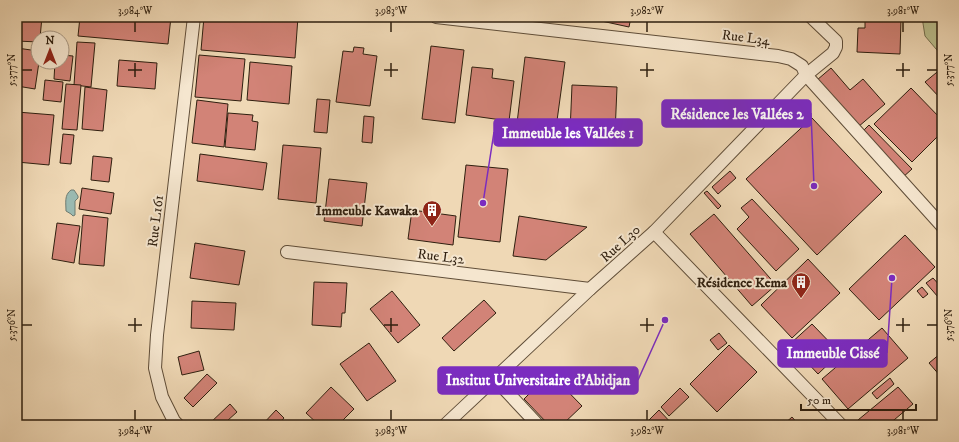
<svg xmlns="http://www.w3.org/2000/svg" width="959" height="442" viewBox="0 0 959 442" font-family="'IM FELL DW Pica',serif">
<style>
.green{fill:#babe8c;stroke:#746e4e}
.water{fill:#9ab9b0;stroke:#6f7b70}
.building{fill:#d28377;stroke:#2f1f0f}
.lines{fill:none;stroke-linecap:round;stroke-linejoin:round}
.minor-casing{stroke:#5f4d38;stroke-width:14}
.minor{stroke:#f5e6cf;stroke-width:12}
.ticks{fill:none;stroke:#2f1f0f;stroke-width:1.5}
.labels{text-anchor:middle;stroke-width:4;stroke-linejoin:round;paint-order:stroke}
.street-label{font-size:14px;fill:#2f1f0f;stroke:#f5e6cf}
.poi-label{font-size:14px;font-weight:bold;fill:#2f1f0f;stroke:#f5e6cf;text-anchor:end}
.leader{fill:none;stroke:#7b2cbf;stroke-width:1.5}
.callout-dot{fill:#7b2cbf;stroke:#f5e6cf;stroke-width:1.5}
.callout{fill:#7b2cbf;stroke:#7b2cbf;stroke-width:1.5}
.callout-label{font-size:15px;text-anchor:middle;font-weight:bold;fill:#fff}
.neatline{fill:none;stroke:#2f1f0f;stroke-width:1.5}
.ticks-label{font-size:10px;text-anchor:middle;fill:#2f1f0f}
</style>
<rect width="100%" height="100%" fill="#efd8b5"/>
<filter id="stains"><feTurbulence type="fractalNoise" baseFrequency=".005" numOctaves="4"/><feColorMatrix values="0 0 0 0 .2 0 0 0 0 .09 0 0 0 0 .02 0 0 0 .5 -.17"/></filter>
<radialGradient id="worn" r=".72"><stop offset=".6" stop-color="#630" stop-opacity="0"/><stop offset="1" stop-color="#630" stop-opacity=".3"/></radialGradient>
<path class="green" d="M922,17H942V56L925,36Z"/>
<path class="water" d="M71,190H74L78,196V198L75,201V215L73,216L71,214L66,211C66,203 64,195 71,190Z"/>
<g class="building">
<path d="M17,17H42L40,38H38V42L17,41Z"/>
<path d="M80,17H171L168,44L78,36Z"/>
<path d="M204,17H298L295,58L201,50Z"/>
<path d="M583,17H631L629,27Z"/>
<path d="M865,18L901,19L900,54L857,52L858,28H865Z"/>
<path d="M77,42L95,43L91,87L74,85Z"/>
<path d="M431,46L464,50L455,123L422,119Z"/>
<path d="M354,47L364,48L363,54L377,56L370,106L336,102L343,51L353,52Z"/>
<path d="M17,48L38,51V62H39L35,89L17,86Z"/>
<path d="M62,55L73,56L70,81L54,79L55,62H62Z"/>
<path d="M199,55L245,59L241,101L195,97Z"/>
<path d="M525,57L565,62L556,128L517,123Z"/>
<path d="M119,60L157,63L155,89L117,86Z"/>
<path d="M250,62L292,66L289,104L247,100Z"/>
<path d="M472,67L493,69L492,78L514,81L509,121L466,115Z"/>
<path d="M831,68L850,90L863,79L885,104L858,127L817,80Z"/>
<path d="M942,68V100L925,82Z"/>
<path d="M45,80L63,82L61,102L43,100Z"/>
<path d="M66,84L81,85L77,130L62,129Z"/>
<path d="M572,85L617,87L615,134L570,132Z"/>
<path d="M85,87L107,90L103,131L82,129Z"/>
<path d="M911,88L942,120V132L912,162L874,124Z"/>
<path d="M317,99L330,100L327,133L314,132Z"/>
<path d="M197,100L228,104L224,147L192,143Z"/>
<path d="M17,112L54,115L49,165L17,162Z"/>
<path d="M228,113L253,115L252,121L258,122L255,150L225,147Z"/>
<path d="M364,116L374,117L372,143L362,142Z"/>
<path d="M812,118L882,192L817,255L746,179Z"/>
<path d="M869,125L912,169L902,178L859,135Z"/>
<path d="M63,134L74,135L71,164L60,163Z"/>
<path d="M283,145L321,148L316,203L278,199Z"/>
<path d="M200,154L267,163L263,190L197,181Z"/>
<path d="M93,156L112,158L109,182L91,180Z"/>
<path d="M466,165L508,169L500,242L458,237Z"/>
<path d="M730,171L736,178L718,194L712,187Z"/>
<path d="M329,179L367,183L362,226L324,221Z"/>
<path d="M82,188L114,193L111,214L79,209Z"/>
<path d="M707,191L721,206L718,209L704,193Z"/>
<path d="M752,199L799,249L776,271L737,229L749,217L741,208Z"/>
<path d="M412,210L456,216L453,245L408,239Z"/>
<path d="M714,214L776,285L752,306L690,234Z"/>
<path d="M83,215L108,218L104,266L79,264Z"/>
<path d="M519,216L587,227L546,260L513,256Z"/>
<path d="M57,223L80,226L74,263L52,259Z"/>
<path d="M905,235L935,267L879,320L849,289Z"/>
<path d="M195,243L245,251L239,285L190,278Z"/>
<path d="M808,259L840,293L792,338L761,305Z"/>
<path d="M933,278L942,288V294L938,297L926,283Z"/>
<path d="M314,282L347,283L345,313H342L341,327L312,325Z"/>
<path d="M922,287L928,294L923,298L917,291Z"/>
<path d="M392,291L420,325L398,343L370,309Z"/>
<path d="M484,300L496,313L454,351L442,338Z"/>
<path d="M192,301L236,303L234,330L191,328Z"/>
<path d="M17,306H21L17,334Z"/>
<path d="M812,324L840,353L818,374L790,344Z"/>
<path d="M882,328L908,358L848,409L822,379Z"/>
<path d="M719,333L727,343L718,350L710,340Z"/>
<path d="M369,343L396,381L367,401L340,364Z"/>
<path d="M729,345L757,372L717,412L690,384Z"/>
<path d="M199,351L204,370L182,375L178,357Z"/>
<path d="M941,353L942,354V378L929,363Z"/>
<path d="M546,369L582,406L562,425H549L524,399L543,380L539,376Z"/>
<path d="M207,374L217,383L193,407L184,398Z"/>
<path d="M890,378L894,384L877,399L872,393Z"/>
<path d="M331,387L354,409L338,425H319L306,413Z"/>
<path d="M898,387L913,404L888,425H862L858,420Z"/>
<path d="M680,388L689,397L669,416L661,407Z"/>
<path d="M230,404L237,412L227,421L231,425H208Z"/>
<path d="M276,410L284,418L278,425H262Z"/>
<path d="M659,410L673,425H644Z"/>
<path d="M792,417L799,425H783Z"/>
<path d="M580,420L585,425H575Z"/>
</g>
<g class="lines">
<defs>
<g id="minor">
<path d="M436,17L778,56L791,59L802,66L806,75L942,226"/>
<path d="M654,232L841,425"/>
<path d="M287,252L590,289"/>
<path d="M495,379L538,425"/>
<path d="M178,425L174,421L162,397L155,368L157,335L194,17"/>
<path d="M445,425L590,289L654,232L806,75L833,53L836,47V41L811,17"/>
</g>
</defs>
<use href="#minor" class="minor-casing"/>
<use href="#minor" class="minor"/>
</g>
<path class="ticks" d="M135,22V32M391,22V32M647,22V32M903,22V32M135,63V77M391,63V77M647,63V77M903,63V77M22,70H32M128,70H142M384,70H398M640,70H654M896,70H910M927,70H937M135,318V332M391,318V332M647,318V332M903,318V332M22,325H32M128,325H142M384,325H398M640,325H654M896,325H910M927,325H937M135,410V420M391,410V420M647,410V420M903,410V420"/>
<defs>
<symbol id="building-pin" viewBox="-11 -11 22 30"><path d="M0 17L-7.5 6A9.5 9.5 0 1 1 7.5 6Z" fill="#8f2418" stroke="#f5e6cf"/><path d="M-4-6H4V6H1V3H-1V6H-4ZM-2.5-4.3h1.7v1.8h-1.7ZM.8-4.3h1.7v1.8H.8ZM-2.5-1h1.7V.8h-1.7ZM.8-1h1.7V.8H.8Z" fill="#fff"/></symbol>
</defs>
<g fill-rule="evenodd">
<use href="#building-pin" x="421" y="199" width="22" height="30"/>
<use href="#building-pin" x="790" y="271" width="22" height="30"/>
</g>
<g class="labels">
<g class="street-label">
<text transform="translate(746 37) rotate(7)" y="5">Rue L34</text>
<text transform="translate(155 221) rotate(-83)" y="5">Rue L161</text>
<text transform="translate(620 243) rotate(-42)" y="5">Rue L30</text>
<text transform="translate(441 256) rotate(7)" y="5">Rue L32</text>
</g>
<g class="poi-label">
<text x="418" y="215">Immeuble Kawaka</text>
<text x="787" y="287">Résidence Kema</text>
</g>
</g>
<path class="leader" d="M814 186L811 113M483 203L494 132M892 278L887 353M665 320L638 380"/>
<g class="callout-dot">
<circle cx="814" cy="186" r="4"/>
<circle cx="483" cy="203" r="4"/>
<circle cx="892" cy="278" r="4"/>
<circle cx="665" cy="320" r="4"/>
</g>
<g class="callout">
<rect x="662" y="100" width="149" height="27" rx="4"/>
<rect x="494" y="119" width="148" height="27" rx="4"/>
<rect x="778" y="340" width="109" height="27" rx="4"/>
<rect x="438" y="367" width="200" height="27" rx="4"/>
</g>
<g class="callout-label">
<text x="737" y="119">Résidence les Vallées 2</text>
<text x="568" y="138">Immeuble les Vallées 1</text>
<text x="833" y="358">Immeuble Cissé</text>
<text x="538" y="385">Institut Universitaire d'Abidjan</text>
</g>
<rect width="959" height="442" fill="none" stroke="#efd8b5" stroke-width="44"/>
<g transform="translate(50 50)"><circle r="19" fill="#f5e6cf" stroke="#a69682"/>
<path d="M0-3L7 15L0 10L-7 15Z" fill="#8f2418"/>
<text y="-6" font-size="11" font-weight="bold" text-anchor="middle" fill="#2f1f0f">N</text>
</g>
<path d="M801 404v6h115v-6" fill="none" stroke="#2f1f0f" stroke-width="2"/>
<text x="807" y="404" font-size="12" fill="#2f1f0f" stroke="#f5e6cf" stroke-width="3" paint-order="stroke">50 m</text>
<rect x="22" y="22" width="915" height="398" class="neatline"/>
<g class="ticks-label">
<text x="135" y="14">3.984°W</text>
<text x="391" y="14">3.983°W</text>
<text x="647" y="14">3.982°W</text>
<text x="903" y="14">3.981°W</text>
<text transform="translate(11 70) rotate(-90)" y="4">5.377°N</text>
<text transform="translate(948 70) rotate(-90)" y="4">5.377°N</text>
<text transform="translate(11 325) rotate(-90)" y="4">5.376°N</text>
<text transform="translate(948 325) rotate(-90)" y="4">5.376°N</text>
<text x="135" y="434">3.984°W</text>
<text x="391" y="434">3.983°W</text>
<text x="647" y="434">3.982°W</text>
<text x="903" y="434">3.981°W</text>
</g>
<rect width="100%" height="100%" filter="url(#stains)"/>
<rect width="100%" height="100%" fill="url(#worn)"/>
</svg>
